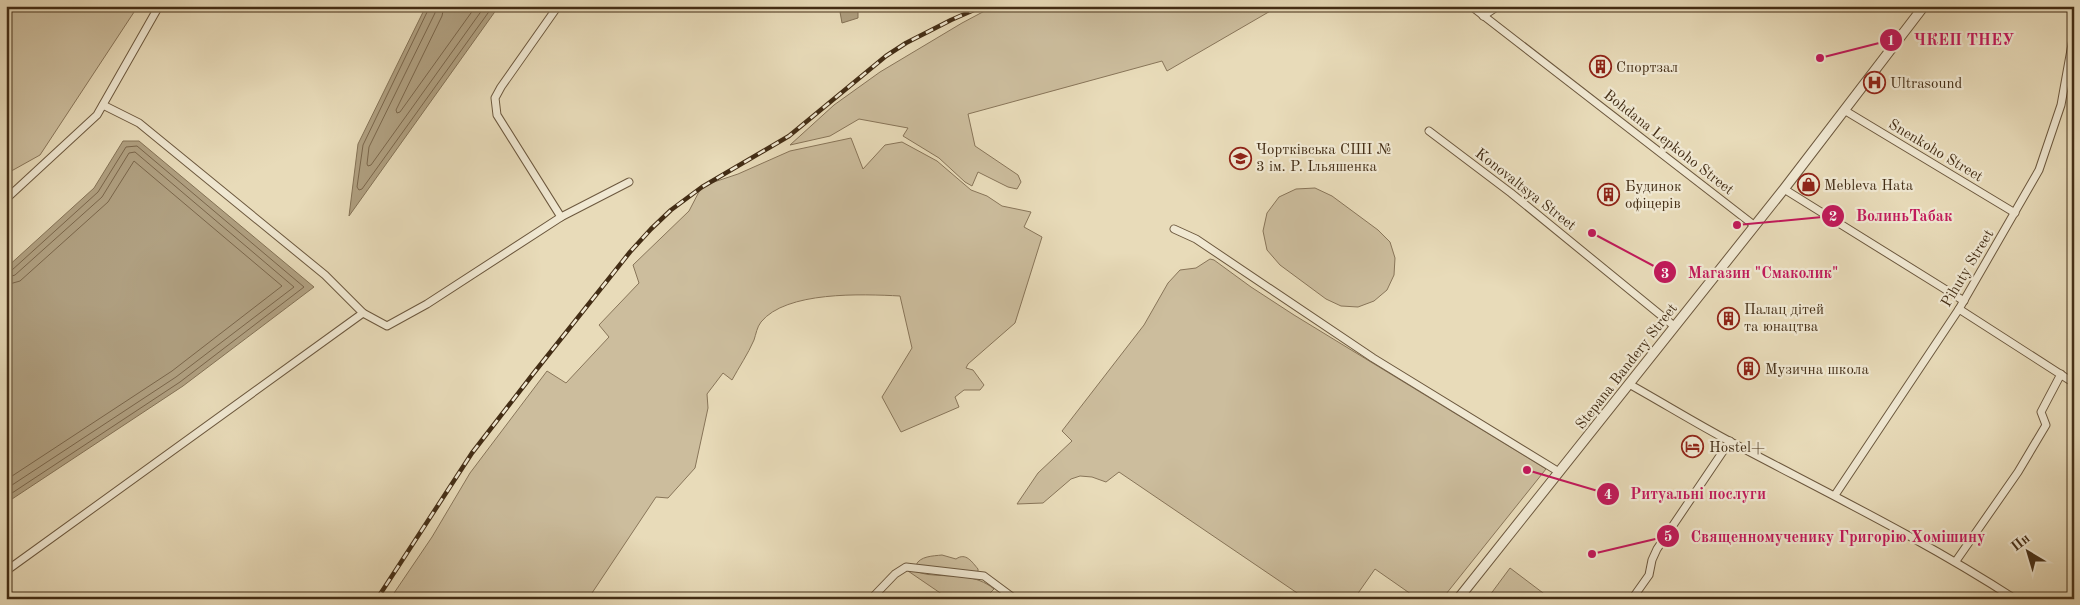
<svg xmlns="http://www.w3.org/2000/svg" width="2080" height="605" viewBox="0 0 2080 605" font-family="'Old Standard TT',serif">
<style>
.green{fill:#ccbd9d;stroke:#887559}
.water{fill:#b0a081;stroke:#847256}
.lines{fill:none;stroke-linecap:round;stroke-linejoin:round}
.shore{stroke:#7a664b;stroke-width:1}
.minor-casing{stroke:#6c583e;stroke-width:9}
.tertiary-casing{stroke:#6c583e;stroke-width:11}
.minor{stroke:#f0e8d2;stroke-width:7}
.tertiary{stroke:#f0e8d2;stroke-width:9}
.rail-casing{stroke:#432d15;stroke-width:4.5}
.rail{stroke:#f0e8d2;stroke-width:2.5;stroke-dasharray:8;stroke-linecap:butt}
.labels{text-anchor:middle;stroke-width:4.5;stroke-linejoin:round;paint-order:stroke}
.poi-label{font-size:15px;fill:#432d15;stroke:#f0e8d2;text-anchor:start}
.street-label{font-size:15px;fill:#432d15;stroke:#f0e8d2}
.leader{fill:none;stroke:#c2185b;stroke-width:2}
.callout-dot{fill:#c2185b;stroke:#f0e8d2;stroke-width:2}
.mark-label{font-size:15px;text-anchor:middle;font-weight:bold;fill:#fff}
.callout-label{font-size:16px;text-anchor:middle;font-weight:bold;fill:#c2185b;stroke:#f0e8d2;stroke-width:4.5;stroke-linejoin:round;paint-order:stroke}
</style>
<rect width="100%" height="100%" fill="#e8dbb9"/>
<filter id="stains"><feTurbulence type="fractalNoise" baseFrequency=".004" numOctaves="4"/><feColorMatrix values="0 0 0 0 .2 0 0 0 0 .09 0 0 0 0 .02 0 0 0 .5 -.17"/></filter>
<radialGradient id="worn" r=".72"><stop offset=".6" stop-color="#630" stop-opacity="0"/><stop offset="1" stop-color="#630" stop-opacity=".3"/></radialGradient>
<g class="green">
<path d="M6,6H138L40,155L6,174Z"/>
<path d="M994,6H1279L1167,71L1162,61L968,114L975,146L1018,175L1021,182L1017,189L1008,187L978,172L972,186L965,182L939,158L903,136L908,128L859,119L830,136L790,145L834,105L880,72L962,23Z"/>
<path d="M851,138L863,169L885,145L902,142L937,161L971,190L987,196L1002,206L1031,212L1024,227L1042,237L1015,323L968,364L966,368L973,370L984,385L980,390H964L955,397L959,407L901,432L882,397L912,348L900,296C862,294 786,291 761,322C757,327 756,334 754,340C748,354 739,367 732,380L723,373L707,394L708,408L695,468L668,498L656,497L588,599H390L432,537L470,473L547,371L566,383L609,337L599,325L639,283L633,265L689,211L702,186L738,174L790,151Z"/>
<path d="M1315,188L1332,196L1378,230L1390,242L1395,258L1394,275L1387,290L1374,301L1358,307L1341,306L1326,299L1280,265L1267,250L1263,231L1267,213L1279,197L1296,189Z"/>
<path d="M1210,259L1214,260L1251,287L1294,315L1546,469L1442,599H1418L1375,569L1354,599H1306L1119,472L1106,482L1092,477L1080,476L1071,479L1043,503L1017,504L1038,473L1072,441L1062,431L1144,325L1168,283L1180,270L1196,268Z"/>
<path d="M942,555L956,559C966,552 972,562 978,569V572L916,565C920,556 933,556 942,555Z"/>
<path d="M1510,568L1551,599H1487Z"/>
<path d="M910,570C918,572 926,575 934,575C955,577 976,574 994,589L984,599H949L908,571Z"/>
</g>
<g class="water">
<path d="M426,6H499L349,216L358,144Z"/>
<path d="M858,8V18L842,23L840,12Z"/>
<path d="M123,141H139L314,287L183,386L6,503V268L94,188Z"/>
</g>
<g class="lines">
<g class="shore">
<path d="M430,6L363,145L357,187L359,190L362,189L493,6"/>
<path d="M436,6L435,13L369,147L367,164L368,166L371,165L485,6"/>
<path d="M444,6L442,16L396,110L397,113L400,112L476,6"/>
<path d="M6,271L12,270L98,192L126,147L137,146L304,287L180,382L6,497"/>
<path d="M6,278L15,275L102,197L129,153L135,152L294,287L176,377L6,489"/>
<path d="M6,285L20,281L108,202L134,161L282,286L172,371L6,480"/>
</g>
<defs>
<g id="minor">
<path d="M558,6L501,87L495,98L497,115L561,217L629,182"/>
<path d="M1471,6L1755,226"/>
<path d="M1483,16L1498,6"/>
<path d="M103,105L139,123L325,275L363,313L387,326L427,304L561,217"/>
<path d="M1844,110L2015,213"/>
<path d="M1429,131L1511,193L1674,326"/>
<path d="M1784,189L1964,301"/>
<path d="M6,199L97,115L159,6"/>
<path d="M1174,229L1196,239L1373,358L1559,472"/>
<path d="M1959,309L2074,383"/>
<path d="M1629,384C1663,403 1697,424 1731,442C1827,493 1924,540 2015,599"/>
<path d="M1835,495L1959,309L2039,170L2061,105L2074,33"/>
<path d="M1956,561L2018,472L2046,425L2041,412L2061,374"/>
<path d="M6,571L363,313"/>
<path d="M871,599L895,574L906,567L984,576L1015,599"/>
<path d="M1632,599L1649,575L1652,560L1657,549L1730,441"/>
</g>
<path id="tertiary" d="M1458,599L1784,189L1924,6"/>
</defs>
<use href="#minor" class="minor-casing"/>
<use href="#tertiary" class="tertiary-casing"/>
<use href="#minor" class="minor"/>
<use href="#tertiary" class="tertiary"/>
<defs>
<path id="rail" d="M377,599L472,453L533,374L630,252L651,229L671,210L702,187L789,136L886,56L906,43L951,20L983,6"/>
</defs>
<use href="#rail" class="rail-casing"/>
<use href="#rail" class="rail"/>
</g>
<defs>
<symbol id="building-ring" viewBox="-11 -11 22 22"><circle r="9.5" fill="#f0e8d2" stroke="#8f2418" stroke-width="1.5"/><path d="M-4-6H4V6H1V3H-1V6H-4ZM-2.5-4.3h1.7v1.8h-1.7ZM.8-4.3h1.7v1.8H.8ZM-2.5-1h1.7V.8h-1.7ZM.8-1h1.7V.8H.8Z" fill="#8f2418"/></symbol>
<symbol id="hospital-ring" viewBox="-11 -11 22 22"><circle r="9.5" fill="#f0e8d2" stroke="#8f2418" stroke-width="1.5"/><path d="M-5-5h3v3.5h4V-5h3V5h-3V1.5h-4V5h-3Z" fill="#8f2418"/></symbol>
<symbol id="school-ring" viewBox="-11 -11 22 22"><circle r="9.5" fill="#f0e8d2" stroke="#8f2418" stroke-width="1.5"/><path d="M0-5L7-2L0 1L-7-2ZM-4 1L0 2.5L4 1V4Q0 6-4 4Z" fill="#8f2418"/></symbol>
<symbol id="shop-ring" viewBox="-11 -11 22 22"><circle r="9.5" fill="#f0e8d2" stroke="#8f2418" stroke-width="1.5"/><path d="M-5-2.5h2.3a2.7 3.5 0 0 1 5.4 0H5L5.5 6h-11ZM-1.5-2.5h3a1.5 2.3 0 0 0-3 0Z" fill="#8f2418"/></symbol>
<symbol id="hotel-ring" viewBox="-11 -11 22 22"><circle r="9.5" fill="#f0e8d2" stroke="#8f2418" stroke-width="1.5"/><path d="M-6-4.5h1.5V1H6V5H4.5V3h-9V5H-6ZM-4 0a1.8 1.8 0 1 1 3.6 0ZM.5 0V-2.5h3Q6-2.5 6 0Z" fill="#8f2418"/></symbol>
</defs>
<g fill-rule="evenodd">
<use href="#building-ring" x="1588" y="54" width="25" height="25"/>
<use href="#hospital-ring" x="1862" y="70" width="25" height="25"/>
<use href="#school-ring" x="1228" y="146" width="25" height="25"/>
<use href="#shop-ring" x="1796" y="172" width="25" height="25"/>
<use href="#building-ring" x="1596" y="182" width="25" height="25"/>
<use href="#building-ring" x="1716" y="306" width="25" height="25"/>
<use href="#building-ring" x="1736" y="356" width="25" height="25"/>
<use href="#hotel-ring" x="1680" y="434" width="25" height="25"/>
</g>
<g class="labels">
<g class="poi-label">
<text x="1616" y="72">Спортзал</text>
<text x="1890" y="88">Ultrasound</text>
<text x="1256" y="154">Чортківська СШІ №<tspan x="1256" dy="17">3 ім. Р. Ільяшенка</tspan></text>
<text x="1824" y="190">Mebleva Hata</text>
<text x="1625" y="191">Будинок<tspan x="1625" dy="17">офіцерів</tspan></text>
<text x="1744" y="314">Палац дітей<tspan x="1744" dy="17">та юнацтва</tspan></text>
<text x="1765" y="374">Музична школа</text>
<text x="1709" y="452">Hostel+</text>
</g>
<g class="street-label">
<text transform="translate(1669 142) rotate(38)" y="5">Bohdana Lepkoho Street</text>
<text transform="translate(1936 150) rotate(31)" y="5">Snenkoho Street</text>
<text transform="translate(1526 189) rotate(38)" y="5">Konovaltsya Street</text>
<text transform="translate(1967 268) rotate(-59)" y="5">Pihuty Street</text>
<text transform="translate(1626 366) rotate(-52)" y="5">Stepana Bandery Street</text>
</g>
</g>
<path class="leader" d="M1820 58L1891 40M1737 225L1833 216M1592 233L1665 272M1527 470L1608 494M1592 554L1668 536"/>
<g class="callout-dot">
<circle cx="1820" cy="58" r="5"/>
<circle cx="1737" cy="225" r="5"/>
<circle cx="1592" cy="233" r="5"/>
<circle cx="1527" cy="470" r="5"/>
<circle cx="1592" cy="554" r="5"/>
<circle cx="1891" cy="40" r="12"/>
<circle cx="1833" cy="216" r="12"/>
<circle cx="1665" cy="272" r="12"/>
<circle cx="1608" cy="494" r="12"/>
<circle cx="1668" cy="536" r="12"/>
</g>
<g class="mark-label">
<text x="1891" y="45">1</text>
<text x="1833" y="221">2</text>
<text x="1665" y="278">3</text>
<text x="1608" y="499">4</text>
<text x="1668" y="541">5</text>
</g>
<g class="callout-label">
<text x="1964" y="45">ЧКЕП ТНЕУ</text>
<text x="1904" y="221">ВолиньТабак</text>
<text x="1763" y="278">Магазин "Смаколик"</text>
<text x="1698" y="499">Ритуальні послуги</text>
<text x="1838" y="542">Священномученику Григорію Хомішину</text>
</g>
<rect width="2080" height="605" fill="none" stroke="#e8dbb9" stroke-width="25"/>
<rect x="8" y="8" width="2065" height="590" fill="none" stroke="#432d15" stroke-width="2.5"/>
<rect x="12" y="12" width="2055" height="580" fill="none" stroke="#432d15"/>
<g transform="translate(2028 552) rotate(322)" stroke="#f0e8d2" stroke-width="4" paint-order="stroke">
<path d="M0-4L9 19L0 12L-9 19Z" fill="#432d15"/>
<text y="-8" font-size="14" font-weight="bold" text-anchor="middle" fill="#432d15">Пн</text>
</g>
<rect width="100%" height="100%" filter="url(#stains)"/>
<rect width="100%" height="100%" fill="url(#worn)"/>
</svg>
